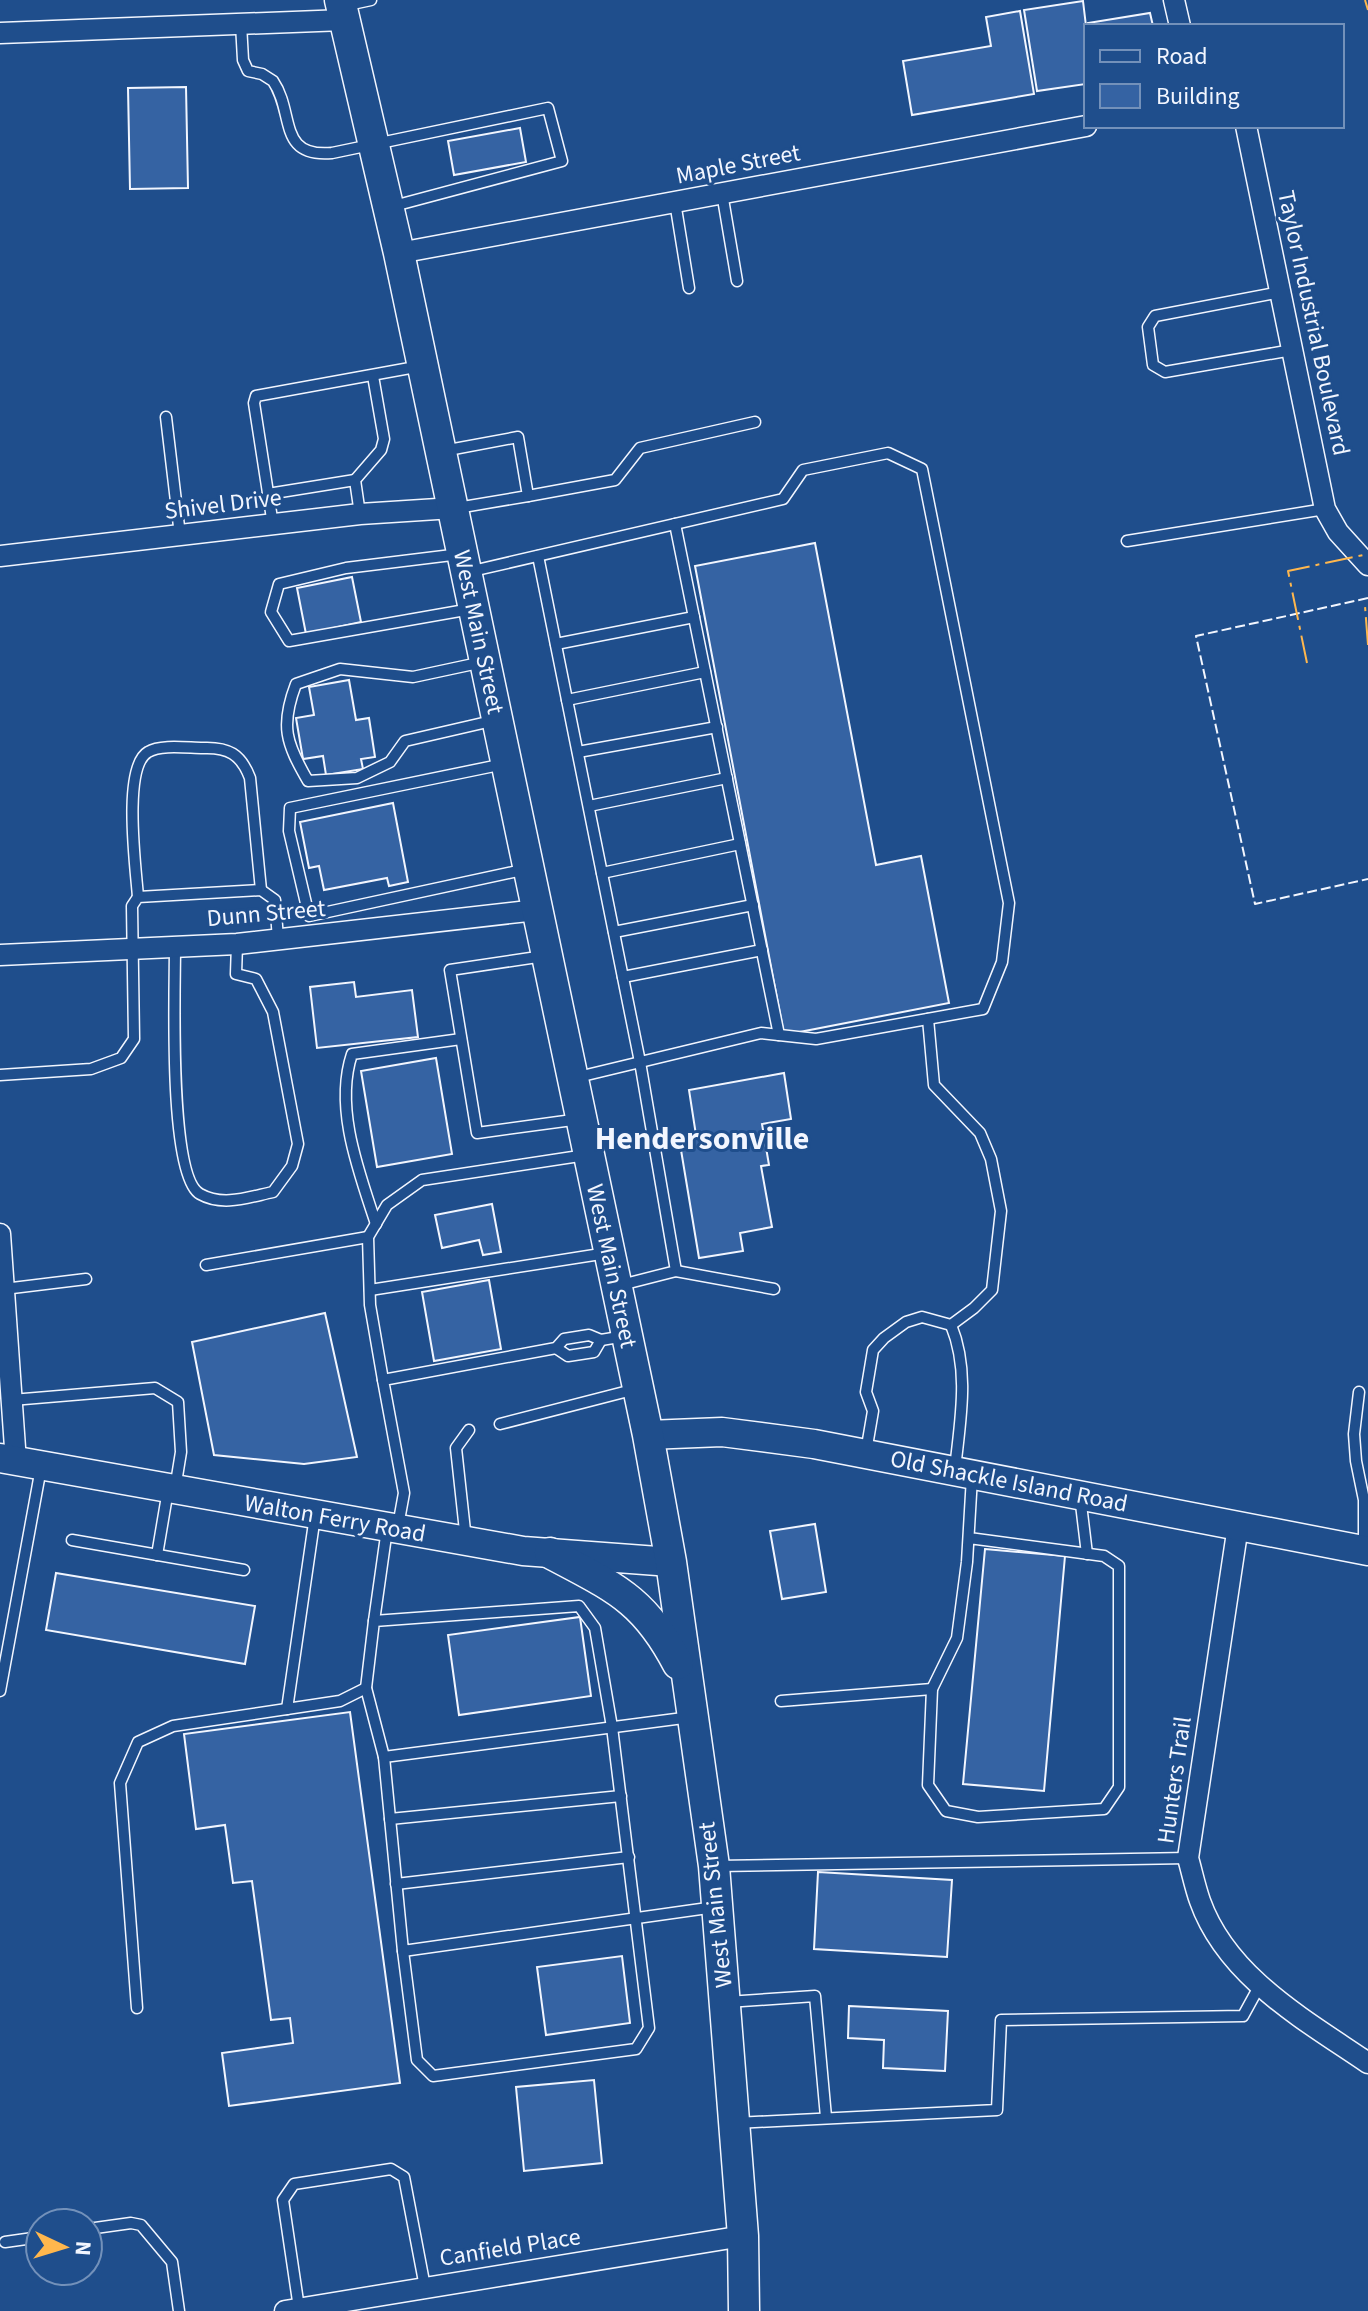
<svg xmlns="http://www.w3.org/2000/svg" width="1368" height="2311" viewBox="0 0 1368 2311" font-family="'Source Sans 3',sans-serif">
<style>
.building{fill:#3563a3;stroke:#f2f6ff;stroke-width:2}
.lines{fill:none;stroke-linecap:round;stroke-linejoin:round}
.lane-casing{stroke:#f2f6ff;stroke-width:13}
.street-casing{stroke:#f2f6ff;stroke-width:23}
.secondary-casing{stroke:#f2f6ff;stroke-width:31}
.primary-casing{stroke:#f2f6ff;stroke-width:33}
.lane{stroke:#1f4e8c;stroke-width:10}
.street{stroke:#1f4e8c;stroke-width:20}
.secondary{stroke:#1f4e8c;stroke-width:28}
.primary{stroke:#1f4e8c;stroke-width:30}
.fence{stroke:#f2f6ff;stroke-width:2;stroke-dasharray:10 4;stroke-linecap:butt}
.power{stroke:#ffb74d;stroke-width:2;stroke-dasharray:28 6 4 6;stroke-linecap:butt}
.labels{text-anchor:middle;stroke-width:6;stroke-linejoin:round;paint-order:stroke}
.street-label{font-size:24px;fill:#f2f6ff;stroke:#1f4e8c}
.district-label{font-size:32px;font-weight:bold;fill:#f2f6ff;stroke:#1f4e8c}
</style>
<rect width="100%" height="100%" fill="#1f4e8c"/>
<g class="building">
<path d="M1083,1L1086,26V84L1037,91L1024,10Z"/>
<path d="M1020,11L1034,94L912,115L903,61L991,46L986,17Z"/>
<path d="M1150,13L1153,26H1089L1088,23Z"/>
<path d="M186,87L188,188L130,189L128,88Z"/>
<path d="M520,128L526,162L454,175L448,141Z"/>
<path d="M815,543L876,865L921,856L949,1003L784,1035L695,566Z"/>
<path d="M352,577L361,622L306,634L297,588Z"/>
<path d="M349,680L356,720L369,718L375,757L361,759L363,769L326,775L323,756L303,759L296,718L314,715L309,687Z"/>
<path d="M393,803L408,882L389,886L387,878L324,890L319,866L309,868L300,822Z"/>
<path d="M354,982L356,997L412,990L418,1037L317,1048L310,987Z"/>
<path d="M436,1058L452,1154L377,1167L361,1071Z"/>
<path d="M784,1073L791,1119L762,1124L769,1165L761,1166L772,1227L740,1233L743,1251L699,1258L679,1138L696,1135L689,1090Z"/>
<path d="M492,1204L501,1252L483,1255L479,1240L442,1248L435,1215Z"/>
<path d="M489,1280L501,1349L434,1361L422,1292Z"/>
<path d="M325,1313L357,1457L304,1464L214,1455L192,1342Z"/>
<path d="M815,1524L826,1592L782,1599L770,1531Z"/>
<path d="M985,1549L1065,1556L1044,1791L963,1784Z"/>
<path d="M56,1573L255,1606L245,1664L46,1630Z"/>
<path d="M580,1617L591,1696L459,1715L448,1635Z"/>
<path d="M350,1712L400,2083L229,2106L222,2053L293,2043L290,2018L271,2020L252,1881L233,1883L225,1825L196,1829L184,1734Z"/>
<path d="M818,1872L952,1880L947,1957L814,1949Z"/>
<path d="M622,1956L630,2023L546,2035L537,1967Z"/>
<path d="M849,2006L948,2011L945,2071L883,2068L884,2040L848,2038Z"/>
<path d="M594,2080L602,2163L524,2171L516,2087Z"/>
</g>
<g class="lines">
<defs>
<g id="lane">
<path d="M343,6L371,0"/>
<path d="M241,24L243,60L248,71L262,74L273,81C295,113 277,158 332,153L548,108L562,161L390,207"/>
<path d="M722,193L737,281"/>
<path d="M675,202L689,288"/>
<path d="M1281,292L1155,316L1148,327L1153,365L1165,372L1292,350"/>
<path d="M166,417L180,535"/>
<path d="M443,451L518,437L528,496L457,508"/>
<path d="M268,494L355,480"/>
<path d="M528,496L615,480L640,448L755,422"/>
<path d="M360,514L355,480L381,450L384,439L373,376"/>
<path d="M675,524L779,1035"/>
<path d="M273,525L254,403L256,396L421,366"/>
<path d="M1127,541L1325,509"/>
<path d="M460,554L346,568L279,584L271,612L289,641L471,609"/>
<path d="M538,556L640,1062L676,1271L621,1285"/>
<path d="M468,572L783,499L803,470L888,453L922,469L1009,903L1002,962L983,1009L816,1039L761,1033L574,1078"/>
<path d="M556,644L694,617"/>
<path d="M483,662L413,677L340,669L296,684C280,726 286,743 308,781L357,778L390,762L405,741L496,720"/>
<path d="M567,700L705,672"/>
<path d="M578,752L717,727"/>
<path d="M504,764L290,808L289,831L309,916L527,869"/>
<path d="M589,806L727,778"/>
<path d="M602,873L740,844"/>
<path d="M138,897C136,869 122,767 148,752C161,744 188,748 203,748C228,747 241,754 250,778L261,890"/>
<path d="M614,932L753,905"/>
<path d="M175,947C175,988 168,1176 200,1194C223,1207 249,1197 273,1192L292,1166L298,1144L273,1012L256,979L236,974L237,944"/>
<path d="M544,956L450,970L477,1133L580,1119"/>
<path d="M623,977L762,950"/>
<path d="M0,1075L91,1069L121,1058L134,1039L132,906L138,897L261,890L275,900L278,939"/>
<path d="M376,1224C359,1172 334,1108 352,1054L461,1039"/>
<path d="M206,1265L368,1237"/>
<path d="M676,1271L774,1289"/>
<path d="M4,1289L86,1279"/>
<path d="M370,1290L607,1253"/>
<path d="M951,1325C970,1371 960,1421 955,1469"/>
<path d="M556,1348L568,1356L594,1352L601,1340"/>
<path d="M383,1380L370,1305L368,1237L387,1205L422,1180L586,1155"/>
<path d="M1359,1392L1354,1434L1356,1461L1364,1500V1548"/>
<path d="M12,1400L155,1388L178,1402L181,1452L175,1489"/>
<path d="M500,1424L636,1389"/>
<path d="M866,1452L873,1411L866,1392L873,1350L884,1338L906,1322L922,1317L951,1325L974,1308L992,1290L1001,1211L991,1159L980,1133L934,1085L928,1019"/>
<path d="M1080,1496L1087,1554"/>
<path d="M398,1526L404,1493L383,1380L556,1348L564,1339L589,1335L601,1340L625,1336"/>
<path d="M969,1538L1104,1556L1119,1566V1787L1104,1809L978,1817L946,1811L928,1785L932,1689L957,1638L967,1562L972,1477"/>
<path d="M72,1540L244,1570"/>
<path d="M466,1540L456,1448L469,1430"/>
<path d="M157,1555L168,1490"/>
<path d="M374,1621L387,1529"/>
<path d="M0,1691L41,1468"/>
<path d="M781,1701L932,1689"/>
<path d="M287,1709L315,1516"/>
<path d="M691,1717L384,1757L403,1951L715,1907"/>
<path d="M384,1757L366,1688L374,1621L579,1606L595,1628L612,1727L649,2028L636,2049L433,2076L417,2060L403,1951"/>
<path d="M390,1819L621,1796"/>
<path d="M718,1866L1188,1858"/>
<path d="M396,1884L629,1857"/>
<path d="M727,2002L815,1996L826,2117"/>
<path d="M137,2008L120,1783L138,1742L173,1726L340,1701L366,1688"/>
<path d="M736,2123L997,2110L1001,2020L1243,2016L1260,1985"/>
<path d="M88,2229L131,2223L141,2225L172,2262L179,2311"/>
<path d="M5,2242L40,2237"/>
<path d="M299,2308L283,2200L294,2184L391,2169L404,2177L425,2287"/>
</g>
<g id="street">
<path d="M1174,0L1180,26"/>
<path d="M0,33L344,20"/>
<path d="M1246,126L1325,509L1338,532L1368,565"/>
<path d="M399,253L1086,126"/>
<path d="M0,556L360,514L453,508"/>
<path d="M0,955L237,944L537,910"/>
<path d="M0,1234L16,1462"/>
<path d="M1238,1526L1188,1858C1192,1872 1195,1887 1200,1901C1227,1977 1305,2020 1368,2063"/>
<path d="M285,2311L743,2236"/>
</g>
<g id="secondary">
<path d="M648,1435L722,1432L814,1444L1368,1551"/>
<path d="M0,1458L523,1551L671,1562"/>
</g>
<g id="primary">
<path d="M340,0L399,253L648,1435L671,1562L714,1866L743,2236L744,2311"/>
<path d="M550,1553C613,1587 644,1598 678,1664"/>
</g>
</defs>
<use href="#lane" class="lane-casing"/>
<use href="#street" class="street-casing"/>
<use href="#secondary" class="secondary-casing"/>
<use href="#primary" class="primary-casing"/>
<use href="#lane" class="lane"/>
<use href="#street" class="street"/>
<use href="#secondary" class="secondary"/>
<use href="#primary" class="primary"/>
<path class="fence" d="M1368,598L1196,636L1255,904L1368,879"/>
<g class="power">
<path d="M1365,0L1368,10"/>
<path d="M1368,645L1365,606H1368"/>
<path d="M1307,663L1288,571L1368,554"/>
</g>
</g>
<g class="labels">
<g class="street-label">
<text transform="translate(738 164) rotate(-11)" y="8">Maple Street</text>
<text transform="translate(1314 323) rotate(78)" y="8">Taylor Industrial Boulevard</text>
<text transform="translate(223 504) rotate(-7)" y="8">Shivel Drive</text>
<text transform="translate(479 632) rotate(78)" y="8">West Main Street</text>
<text transform="translate(266 913) rotate(-5)" y="8">Dunn Street</text>
<text transform="translate(612 1266) rotate(78)" y="8">West Main Street</text>
<text transform="translate(1009 1481) rotate(11)" y="8">Old Shackle Island Road</text>
<text transform="translate(335 1518) rotate(10)" y="8">Walton Ferry Road</text>
<text transform="translate(1174 1780) rotate(-82)" y="8">Hunters Trail</text>
<text transform="translate(715 1905) rotate(-96)" y="8">West Main Street</text>
<text transform="translate(510 2247) rotate(-9)" y="8">Canfield Place</text>
</g>
<g class="district-label">
<text x="702" y="1149">Hendersonville</text>
</g>
</g>
<rect x="1084" y="24" width="260" height="104" fill="#1f4e8c" stroke="#7391ba" stroke-width="2"/>
<rect x="1100" y="50" width="40" height="12" fill="#1f4e8c" stroke="#7391ba" stroke-width="2"/>
<text x="1156" y="64" font-size="24" fill="#f2f6ff">Road</text>
<rect x="1100" y="84" width="40" height="24" fill="#3563a3" stroke="#7391ba" stroke-width="2"/>
<text x="1156" y="104" font-size="24" fill="#f2f6ff">Building</text>
<g transform="translate(64 2247) rotate(94)"><circle r="38" fill="#1f4e8c" stroke="#7391ba" stroke-width="2"/>
<path d="M0-6L14 30L0 20L-14 30Z" fill="#ffb74d"/>
<text y="-12" font-size="22" font-weight="bold" text-anchor="middle" fill="#f2f6ff">N</text>
</g>
</svg>
